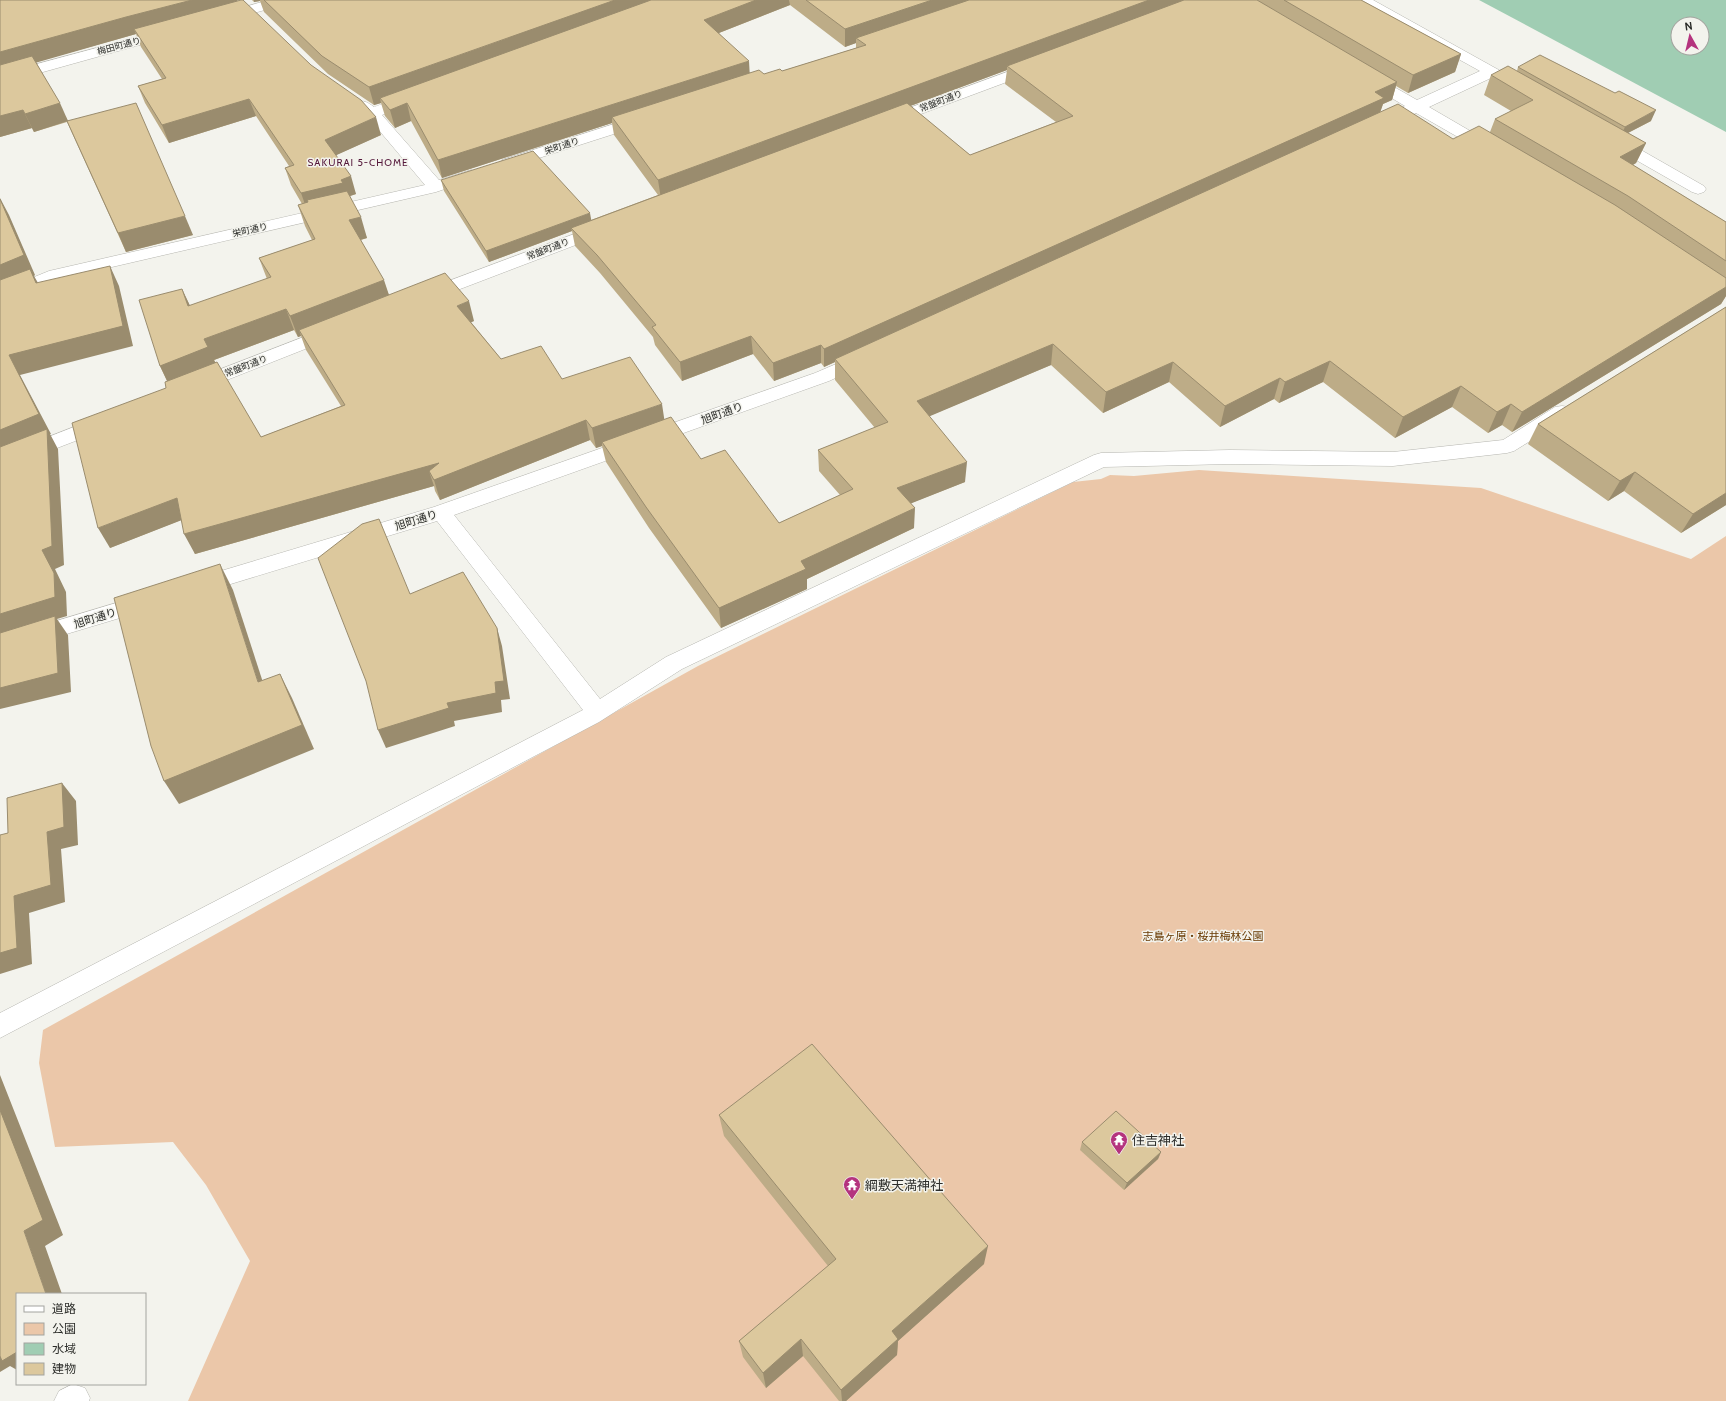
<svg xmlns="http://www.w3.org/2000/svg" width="1726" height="1401" viewBox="0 0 1726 1401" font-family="Cabin,'Noto Sans JP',sans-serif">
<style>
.green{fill:#ebc7a9}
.water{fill:#a0cdb3;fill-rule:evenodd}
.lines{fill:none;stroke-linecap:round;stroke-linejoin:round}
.minor-casing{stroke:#b6b6b0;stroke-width:1}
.minor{fill:#fff;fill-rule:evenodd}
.wall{fill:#bdac87;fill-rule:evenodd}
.shaded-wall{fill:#9a8c6e}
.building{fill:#dcc89d;stroke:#9a8c6e}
.labels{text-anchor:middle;stroke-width:3;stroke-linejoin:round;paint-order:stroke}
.far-street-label{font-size:9px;fill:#2c2d2a;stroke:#f3f3ed}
.far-neighbourhood-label{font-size:10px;letter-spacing:1px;fill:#54173a;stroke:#f3f3ed}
.street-label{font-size:11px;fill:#2c2d2a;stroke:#f3f3ed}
.park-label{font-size:11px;fill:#683900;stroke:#f3f3ed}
.near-poi-label{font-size:13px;fill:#2c2d2a;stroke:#f3f3ed;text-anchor:start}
</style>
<rect width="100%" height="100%" fill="#f3f3ed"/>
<path class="green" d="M1199,470L1481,488L1691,559L1726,536V1401H188L250,1261L206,1185L173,1142L55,1147L39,1063L43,1030L698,666L1073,482L1101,479L1110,475L1134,476Z"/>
<path class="water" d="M1479,0H1726V132ZM1678,24H1702V48H1678Z"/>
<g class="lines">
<defs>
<g id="minor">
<path d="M269,0H292L290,3L225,21L220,20L218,17L220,14Z"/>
<path d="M1355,0H1373L1506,74L1509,77L1506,80L1501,82L1491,78L1429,107L1496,146L1498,149L1496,152L1490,154L1484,152L1416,113C1404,118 1389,130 1375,126L1373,123L1375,120L1405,106L1363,81L1360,78L1363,75L1368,73L1373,75L1417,100L1480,71L1357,3Z"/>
<path d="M167,29L172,30L174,33L172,36L0,84V74Z"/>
<path d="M1034,62L1039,64L1042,67L1039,70L894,124L888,126L882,124L880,121L882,118Z"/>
<path d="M410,94L415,96L418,99L415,102L382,115L439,180L471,170L477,172L479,175L477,178L436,192L60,279L0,303V291L49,271L425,185L367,116L353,105L356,102C364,100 367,102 374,107Z"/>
<path d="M642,115L648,117L650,120L648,123L514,166L508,168L502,166L500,163L502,160Z"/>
<path d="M1614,136L1620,138L1704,186L1706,189L1704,192L1698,194L1692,192L1608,144L1606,141L1608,138Z"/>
<path d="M601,224L607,225L609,229L607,233L434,299L428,301L422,299L419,295L422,291Z"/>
<path d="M332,326L338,328L341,332L338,336L204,389L197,391L190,389L188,385L190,381Z"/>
<path d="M862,353L868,355L871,359L868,363L829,381L454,515L600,699L666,657L1094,455L1101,453L1230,450L1393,452L1503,440L1555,407L1562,406L1569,407L1571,412L1569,417L1514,451L1507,453L1393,466L1230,464L1104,467L682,669L599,722L0,1038V1013L583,710L437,521L198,594L191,592L188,586L191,580L434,507L815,373Z"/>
<path d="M102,416L109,418L111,423L109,428L0,470V456Z"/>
<path d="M146,594L153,596L156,602L153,608L0,654V638Z"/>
<path d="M73,1384L85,1388L90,1398L89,1401H54L59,1391Z"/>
</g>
</defs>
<use href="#minor" class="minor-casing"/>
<use href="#minor" class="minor"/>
</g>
<g class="wall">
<path d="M0,0H237L381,135L336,155L356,194L350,196L367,238L361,240L389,295L474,321L471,322L501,359L562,379L664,420L701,459L779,523L840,495L819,471L818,450L875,428L835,380V362L824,367L821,363L774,381L753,354L682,381L655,345L653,337L600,273L575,246L572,231L489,262L444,191L441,180L591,220L658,195L614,135L612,123L442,178L411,121L395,128L385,116L381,103L374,105L328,74L264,12L260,1L254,2L252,0H1361L1461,54L1455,72L1408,93L1396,86L1392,100L1383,104L1380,112L1453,139L1490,132L1495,119L1511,111L1484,95L1491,75L1517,71L1518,67L1651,121L1628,133L1646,143L1636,163L1633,165L1726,222V296L1721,304L1512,432L1502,425L1488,433L1452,407L1395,438L1323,382L1279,403L1274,399L1220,427L1169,382L1103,413L1051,365L929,416L965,482L911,503L914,528L807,579V589L721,628L649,528L606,462L602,446L596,448L590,440L440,500L435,491L434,486L195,554L181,520L110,548L166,388L167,381L160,366L182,289L190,306L267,279L259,258L312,240L305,226L298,205L302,204L291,185L285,168L289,166L256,116L169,143L145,103L138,86L162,79L141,47L136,34L36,62L68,121L193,235L126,252L67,122L34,132L32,128L0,137ZM790,5L845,47L856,43V48L782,71L764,74L750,73L719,33ZM1007,70L1005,84L1056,122L970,155L910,106ZM294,330L298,337L301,336L306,350L341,406L261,437L214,360Z"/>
<path d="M1726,307V505L1681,533L1624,491L1608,501L1528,444L1538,424Z"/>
<path d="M719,1115L984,1264L898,1341L897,1355L846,1401H839L803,1356L766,1388L743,1357L739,1341L828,1266L724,1136Z"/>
<path d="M1082,1142L1161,1152L1158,1159L1124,1190L1080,1150Z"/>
</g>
<g class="shaded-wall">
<path d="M192,0H237L240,7L134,29L136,34L0,73V52L126,17Z"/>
<path d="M254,0H260V1L254,2Z"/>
<path d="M615,0H667L380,98L381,103L374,105L369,87Z"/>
<path d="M756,0H789L790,5L706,38L704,20Z"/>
<path d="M932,0H983L856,38V43L845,47V29Z"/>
<path d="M1149,0H1194L1007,66V70L661,199L658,180Z"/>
<path d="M1461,54L1455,72L1408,93L1413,75Z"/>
<path d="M749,61L750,79L612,117V123L442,178L438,160Z"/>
<path d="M1397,82L1392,100L1383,104L1379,116L835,359V362L824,367V349L1375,92Z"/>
<path d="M249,99L256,116L169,143L162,125Z"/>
<path d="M60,103L68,121L34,132L25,114Z"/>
<path d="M407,103L411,121L395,128L390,110Z"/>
<path d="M23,110L32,128L0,137V116Z"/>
<path d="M1656,110L1651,121L1620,137L1625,127Z"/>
<path d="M376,117L381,135L330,158L325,140Z"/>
<path d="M1646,143L1636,163L1611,177L1620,157Z"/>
<path d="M351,176L356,194L347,197L307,200L310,210H307L301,193Z"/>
<path d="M0,198L9,215L35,275L34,276L41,288L36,283L0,290Z"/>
<path d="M590,213L592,224L571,228L572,231L489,262L486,251Z"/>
<path d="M185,216L193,235L126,252L118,233Z"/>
<path d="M361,217L367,238L356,241L349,220Z"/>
<path d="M110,266L119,286L133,346L20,375L51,434H50L58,449L64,565L55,569L66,592L67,616L57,619L68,635L71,692L0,709V614L42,550L0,454V430L9,355Z"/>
<path d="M384,280L391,301L299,330L301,336L298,337L290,316Z"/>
<path d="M1726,287V296L1721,304L1512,432L1522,412Z"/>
<path d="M182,289L192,310L188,306Z"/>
<path d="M469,301L474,321L462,326L457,306Z"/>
<path d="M286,309L294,330L214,360L218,368L170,387L160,366L204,339Z"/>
<path d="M751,336L753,354L682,381L680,362Z"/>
<path d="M1053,344L1051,365L916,422L917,401Z"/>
<path d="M821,345V363L774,381L773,363Z"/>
<path d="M1330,361L1323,382L1279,403L1285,382Z"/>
<path d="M1173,362L1169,382L1103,413L1106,392Z"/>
<path d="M1280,378L1274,399L1220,427L1225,406Z"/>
<path d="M1461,386L1452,407L1395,438L1403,417Z"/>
<path d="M662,404L665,424L602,442V446L596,448L592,428Z"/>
<path d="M1511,404L1502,425L1488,433L1497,412Z"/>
<path d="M586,420L590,440L440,500L434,480L429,471L434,486L195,554L184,534Z"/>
<path d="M967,462L965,482L897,509V488Z"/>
<path d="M1635,472L1624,491L1608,501L1620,481Z"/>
<path d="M1726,493V505L1681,533L1693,514Z"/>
<path d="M177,498L187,518L110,548L98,528Z"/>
<path d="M915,508L914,528L807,579V589L721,628L719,608L801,561Z"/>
<path d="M220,564L233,590L271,707L258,682Z"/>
<path d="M497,628L502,646L510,699L501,700L502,712L454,721L455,726L386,748L378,730L447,703L495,682Z"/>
<path d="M280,674L292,698L314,749L179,804L164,781Z"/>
<path d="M62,783L76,801L78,845L61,849L65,902L29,913L32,964L0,974V953L14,896L47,832Z"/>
<path d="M0,1075L63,1235L45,1246L62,1294H46L24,1231L0,1110Z"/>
<path d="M1161,1152L1158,1159L1124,1190L1127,1183Z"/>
<path d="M988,1246L984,1264L898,1341L897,1355L846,1401H842L841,1390L892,1331Z"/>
<path d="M801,1339L803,1356L766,1388L763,1373Z"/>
<path d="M0,1349L17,1352V1370L10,1366L0,1372Z"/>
</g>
<g class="building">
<path d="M0,0H192L126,17L0,52Z"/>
<path d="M241,0H243L311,65L361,100L376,117L325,140L351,176L341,180L343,183L301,193L285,168L294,165L249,99L162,125L138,86L166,78L134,29Z"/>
<path d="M264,0H615L369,87L322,56Z"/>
<path d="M651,0H756L704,20L749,61L438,160L407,103L390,110L380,98Z"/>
<path d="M806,0H932L845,29Z"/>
<path d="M969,0H1149L658,180L612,117L759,70L764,74L780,69L782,71L866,45L856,38Z"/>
<path d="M1184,0H1257L1397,82L1375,92L1384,98L824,349L821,345L773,363L751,336L680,362L652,327L656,325L597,255L571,228L907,103L970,155L1073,116L1007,66Z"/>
<path d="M1284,0H1361L1461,54L1413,75Z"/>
<path d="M1540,55L1615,93L1619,91L1656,110L1625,127L1518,67Z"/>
<path d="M32,56L60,103L25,114L23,110L0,116V65Z"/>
<path d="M1508,66L1646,143L1620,157L1726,222V261L1628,196L1495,119L1533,100L1491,75Z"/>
<path d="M136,103L185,216L118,233L67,121Z"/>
<path d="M1398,104L1453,139L1479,126L1615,205L1726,278V287L1522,412L1511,404L1497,412L1461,386L1403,417L1330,361L1285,382L1280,378L1225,406L1173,362L1106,392L1053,344L917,401L967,462L897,488L915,508L801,561L806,569L719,608L646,507L602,442L671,417L701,459L725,450L779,523L853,489L818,450L888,422L835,359Z"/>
<path d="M533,151L590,213L486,251L441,180Z"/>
<path d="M347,191L361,217L349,220L384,280L290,316L286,309L204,339L208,347L160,366L139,300L182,289L188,306L271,277L259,258L315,239L298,205L308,202L307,200Z"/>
<path d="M0,199L24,255L0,265Z"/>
<path d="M110,266L123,326L9,355L39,414L0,430V280L30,269L36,283Z"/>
<path d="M445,273L469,301L457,306L501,359L541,346L562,379L630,357L662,404L592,428L586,420L434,480L429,471L439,463L184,534L177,498L98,528L72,423L166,388L165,382L217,362L261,437L345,405L299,330Z"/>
<path d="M1726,307V493L1693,514L1635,472L1620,481L1538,424Z"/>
<path d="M47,429L52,546L42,550L54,573L55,597L0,614V447Z"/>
<path d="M379,519L410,594L463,572L497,628L504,681L495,682L496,693L447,703L449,708L378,730L366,681L318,558L362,524Z"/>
<path d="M220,564L258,682L280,674L302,725L164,781L151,746L114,598Z"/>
<path d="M55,616L58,673L0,688V633Z"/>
<path d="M62,783L64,827L47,832L51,885L14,896L17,948L0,953V835L8,833L7,798Z"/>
<path d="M812,1044L988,1246L892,1331L898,1339L841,1390L801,1339L763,1373L739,1341L836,1259L719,1115Z"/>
<path d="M0,1110L43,1220L24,1231L46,1294H17V1352L2,1361L0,1356Z"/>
<path d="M1116,1111L1161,1152L1127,1183L1082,1142Z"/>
</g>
<defs>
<symbol id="temple-pin" viewBox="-11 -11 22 30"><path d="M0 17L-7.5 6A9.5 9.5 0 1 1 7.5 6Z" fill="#b4337e" stroke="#f3f3ed"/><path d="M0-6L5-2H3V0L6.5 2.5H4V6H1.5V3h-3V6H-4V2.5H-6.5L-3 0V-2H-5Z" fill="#fff"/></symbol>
</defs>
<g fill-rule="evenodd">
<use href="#temple-pin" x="1109" y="1130" width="20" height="27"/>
<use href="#temple-pin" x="842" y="1175" width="20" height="27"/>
</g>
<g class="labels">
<g class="far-street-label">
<text transform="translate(119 46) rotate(-15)" y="3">梅田町通り</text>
<text transform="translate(941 101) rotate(-21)" y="3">常盤町通り</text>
<text transform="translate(562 146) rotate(-18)" y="3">栄町通り</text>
<text transform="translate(250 230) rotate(-13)" y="3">栄町通り</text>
<text transform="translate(548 249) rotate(-21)" y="3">常盤町通り</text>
<text transform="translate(246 366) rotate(-21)" y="3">常盤町通り</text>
</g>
<g class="far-neighbourhood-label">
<text x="358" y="166">SAKURAI 5-CHOME</text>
</g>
<g class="street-label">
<text transform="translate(722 413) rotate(-20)" y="4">旭町通り</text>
<text transform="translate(416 520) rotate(-17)" y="4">旭町通り</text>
<text transform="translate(95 618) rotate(-17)" y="4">旭町通り</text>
</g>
<g class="park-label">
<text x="1203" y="940">志島ヶ原・桜井梅林公園</text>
</g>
<g class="near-poi-label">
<text x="1132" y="1145">住吉神社</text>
<text x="865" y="1190">綱敷天満神社</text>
</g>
</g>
<rect x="16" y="1293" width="130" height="92" fill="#f3f3ed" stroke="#a3a49f"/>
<rect x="24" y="1306" width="20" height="6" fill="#ffffff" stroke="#a3a49f"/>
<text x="52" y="1313" font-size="12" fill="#2c2d2a">道路</text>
<rect x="24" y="1323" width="20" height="12" fill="#ebc7a9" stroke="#a3a49f"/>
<text x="52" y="1333" font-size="12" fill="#2c2d2a">公園</text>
<rect x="24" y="1343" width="20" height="12" fill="#a0cdb3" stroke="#a3a49f"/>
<text x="52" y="1353" font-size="12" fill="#2c2d2a">水域</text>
<rect x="24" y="1363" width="20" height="12" fill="#dcc89d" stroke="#a3a49f"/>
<text x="52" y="1373" font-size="12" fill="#2c2d2a">建物</text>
<g transform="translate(1690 36) rotate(352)"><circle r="19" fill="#f3f3ed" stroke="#a3a49f"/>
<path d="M0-3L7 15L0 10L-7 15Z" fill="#b4337e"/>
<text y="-6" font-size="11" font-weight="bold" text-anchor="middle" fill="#2c2d2a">N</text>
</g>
</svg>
